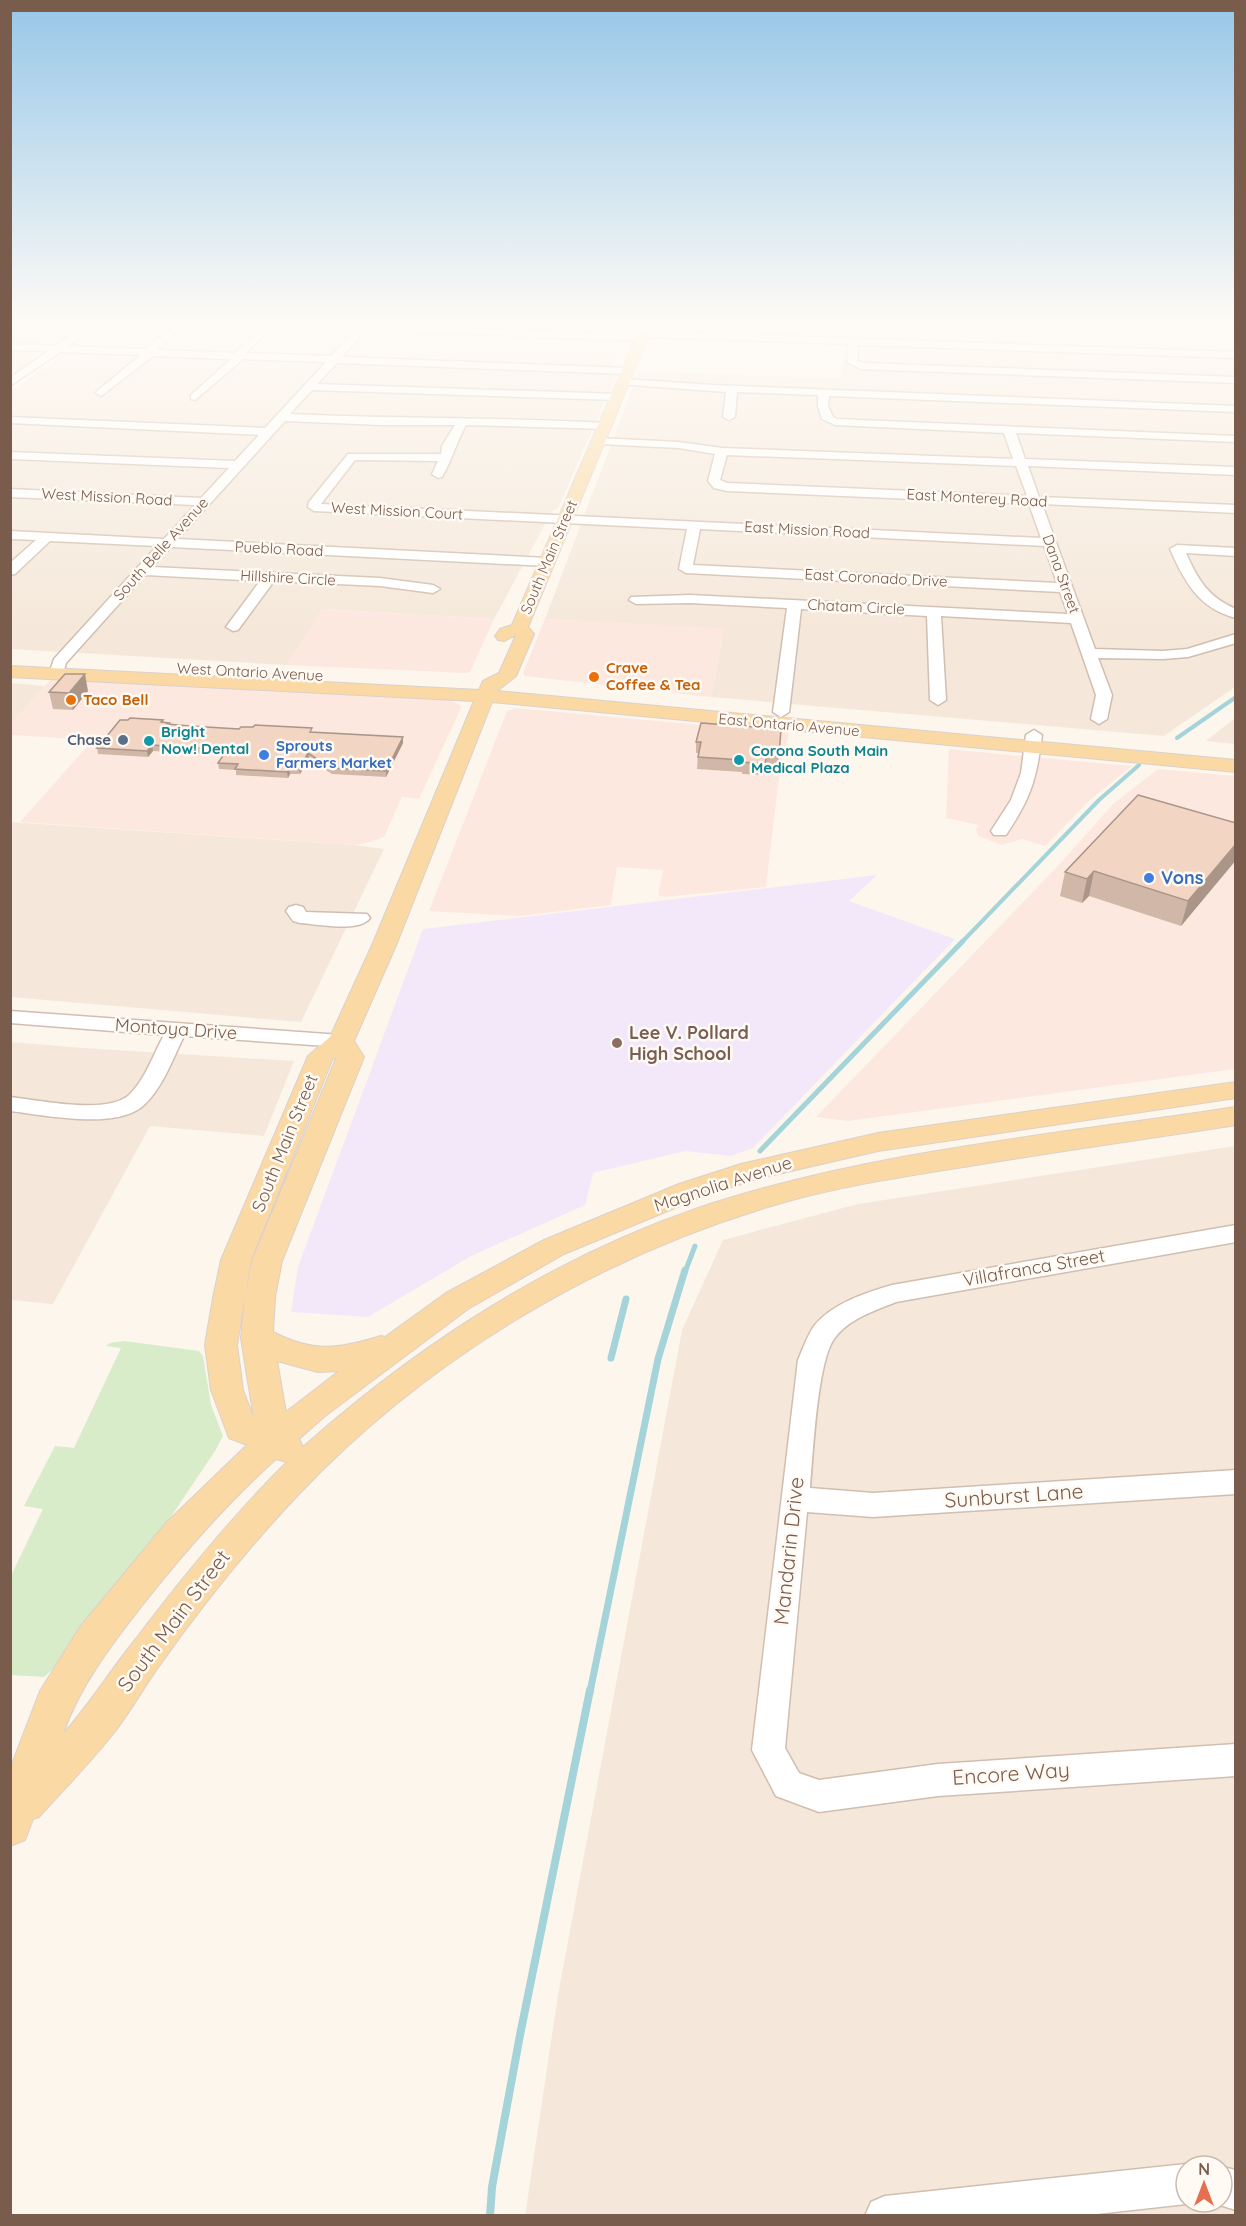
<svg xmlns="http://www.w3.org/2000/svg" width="1246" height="2226" viewBox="0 0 1246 2226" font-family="Quicksand,sans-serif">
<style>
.residential{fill:#f5e8da;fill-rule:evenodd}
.commercial{fill:#fde8e0}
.education{fill:#f3e8fa}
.green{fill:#d8ecc9}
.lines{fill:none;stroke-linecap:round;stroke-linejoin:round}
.stream-far3{stroke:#a5d3da;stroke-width:4}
.stream-far2{stroke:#a5d3da;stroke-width:5}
.stream-far1{stroke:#a5d3da;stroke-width:7}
.stream{stroke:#a5d3da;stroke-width:8}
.minor-casing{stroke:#d1beb0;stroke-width:3}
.major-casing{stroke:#dad1cd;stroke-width:2}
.minor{fill:#fff;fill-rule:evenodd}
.major{fill:#fbd9a5;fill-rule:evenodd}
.wall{fill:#d1b7a8}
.shaded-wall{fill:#aa9588}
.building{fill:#f3d5c3;stroke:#aa9588;stroke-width:1.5}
.food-dot{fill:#e8710a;stroke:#fffaf3;stroke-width:2}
.service-dot{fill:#5c6f8a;stroke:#fffaf3;stroke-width:2}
.culture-dot{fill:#0f9aa8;stroke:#fffaf3;stroke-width:2}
.shop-dot{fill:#3f7fe0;stroke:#fffaf3;stroke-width:2}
.education-dot{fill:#8d6e63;stroke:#fffaf3;stroke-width:2}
.labels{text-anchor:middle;stroke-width:5;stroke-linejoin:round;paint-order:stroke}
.far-street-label{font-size:15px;fill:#7a5c4d;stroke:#fffaf3}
.far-food-label{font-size:15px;font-weight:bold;fill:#c56008;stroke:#fffaf3;text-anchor:start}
.far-culture-label{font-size:15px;font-weight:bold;fill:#0d838f;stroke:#fffaf3;text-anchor:start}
.far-service-label{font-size:15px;font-weight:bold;fill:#4e5e75;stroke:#fffaf3;text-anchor:end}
.far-shop-label{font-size:15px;font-weight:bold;fill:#366cbe;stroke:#fffaf3;text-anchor:start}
.shop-label{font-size:18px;font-weight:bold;fill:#366cbe;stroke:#fffaf3;text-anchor:start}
.street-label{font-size:18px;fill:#7a5c4d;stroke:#fffaf3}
.education-label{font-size:18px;font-weight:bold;fill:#785e54;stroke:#fffaf3;text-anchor:start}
.near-street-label{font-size:21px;fill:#7a5c4d;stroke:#fffaf3}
</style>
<rect width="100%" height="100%" fill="#fdf6ec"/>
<g class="residential">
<path d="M103,321H636L610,369L72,348L69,345Z"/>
<path d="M655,321H972L976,334L1235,342L1236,353L651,331Z"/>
<path d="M844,342L1235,357V687L1164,736L711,697L724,629L545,619L639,371L840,379Z"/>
<path d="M11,349L40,350L45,353L11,377Z"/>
<path d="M66,352L613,372L617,374L558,508L552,511L494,619L323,609L286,665L11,649L10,392Z"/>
<path d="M11,683L45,686L11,724Z"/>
<path d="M1235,718V744L1206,741Z"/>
<path d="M10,822L354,845L384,849L301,1022L11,997Z"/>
<path d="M10,1042L83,1048L294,1061L264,1136L150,1126L53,1304L11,1300Z"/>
<path d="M1235,1146V2215L525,2216L558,1995L682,1330L723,1240L858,1204ZM1186,2166H1222V2202H1186Z"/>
</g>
<g class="commercial">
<path d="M322,609L494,619L470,672L465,673L286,665Z"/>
<path d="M545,619L724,628L711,697L525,676L523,673Z"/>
<path d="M51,679L450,700L462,706L419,799L402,797L384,837L370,842L354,845L20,822L93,740L11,735V724Z"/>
<path d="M515,708L789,733L779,777L766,887L664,897L658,895L663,870L617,867L611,905L520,916L429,911L507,711Z"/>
<path d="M949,749L1010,755L1132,766L1091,799L1045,846L1022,839L1002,845L978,836L976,829L979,825L946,818Z"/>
<path d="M1158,769L1235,776V1069L848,1121L816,1117L1058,866L1113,804Z"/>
</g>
<g class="education">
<path d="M972,321H1235V342L976,334Z"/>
<path d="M877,875L849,901L955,939L753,1148L731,1156L685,1151L593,1173L585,1205L471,1256L368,1317L291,1312L298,1267L423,929Z"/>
</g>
<g class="green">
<path d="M11,321H91L54,346L11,345Z"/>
<path d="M972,321H1108L1109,324L1071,322L1074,331L1198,335L1235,342L976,334Z"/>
<path d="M124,1341L199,1351L203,1356L211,1405L223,1436L215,1451L168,1521L54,1668L44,1677L11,1675L10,1578L43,1509L24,1506L55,1446L74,1448L121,1348L106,1346L110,1343Z"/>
</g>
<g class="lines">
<g class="stream-far3">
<path d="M1177,738L1236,697"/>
<path d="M962,942L1099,800L1139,765"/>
</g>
<g class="stream-far2">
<path d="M760,1151L963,941"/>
<path d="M685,1272L695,1246"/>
</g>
<g class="stream-far1">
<path d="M611,1358L626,1299"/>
<path d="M590,1692L658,1359L685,1270"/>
</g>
<path class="stream" d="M490,2216L492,2187L520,2035L590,1690"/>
<defs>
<g id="minor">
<path d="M91,321H102L68,346L145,349L180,321H189L157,350L235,353L265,325L238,324L234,321H277L276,324L246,353L331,356L364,321H373L371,324L639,335L643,331L1236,352V358L858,345L857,361L863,363L1236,377V383L861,369L847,362L848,344L646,337L642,341L366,330L342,357L627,368L632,371L627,374L337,363L317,384L617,394L622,397L617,400L312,390L290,414C395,419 500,417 605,423L611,426L605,429L466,425C456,443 452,460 442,477L438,478L432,474L438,461L355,460L321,504L1041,538L1029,504L727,491L714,488L708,481L715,454L679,448L598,444L592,441L598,438L679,442L722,448L1013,459L1004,433L835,425L822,419L818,406V395L737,392L735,417L729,420L723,417L726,392L619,384V380L623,379L713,385L1236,406V412L829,396L828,406L833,417L837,419L1236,436V442L1016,433L1025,459L1236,467V475L1028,466L1039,497L1236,505V513L1042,504L1095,649L1163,651L1187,649L1236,634V643L1188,657L1163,659L1098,658L1112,695L1107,719L1099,724L1091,719L1096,695L1071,623L941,616L946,700L938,705L930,700L927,616L801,609L789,712L781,717L773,712L787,608L690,603L636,604L629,600L631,597L690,595L1068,614L1060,592L686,573L679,569L687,529L314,511L308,507L309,502L348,454H441L442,446L455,425H381L285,421L178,539L547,558L554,562L547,566L171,547L152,567L380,578L433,585L440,589L433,593L380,586L274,581L238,630L233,631L226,627L260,581L145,575L66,663L62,677H52L49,674L54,659L157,546L50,541L15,574L10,575V563L36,540L10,539V531L164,539L195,505L10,497V489L201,498L229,468L10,459V452L235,461L259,435L10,423V417L265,428L326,362L243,359L195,400L191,399V395L231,359L153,356L101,396L96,393L97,391L141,355L60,352L10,386V378L48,351L10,350V344L56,346ZM727,455L1016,466L1027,496L727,483L720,480ZM700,529L1044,546L1057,583L693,565Z"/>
<path d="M1177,545L1236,548V556L1186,553C1198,580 1208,597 1236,609V618C1199,609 1184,581 1170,549Z"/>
<path d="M1034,730L1042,735C1037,778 1031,798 1006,835H994L991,831L1011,800L1021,773L1026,735Z"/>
<path d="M296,905L303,907L306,912L367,914L370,918C359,933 317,924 300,923L293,921L286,911L289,907Z"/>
<path d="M10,1011L341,1035L349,1036L352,1041L349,1046L341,1047L184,1036C173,1058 163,1087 145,1104C119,1131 44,1115 10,1111V1097C38,1100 107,1115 129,1095C145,1080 154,1053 164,1035L10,1023Z"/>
<path d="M1236,1225V1242L896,1302C874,1311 848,1319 834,1339C817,1363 813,1456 810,1488L873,1493L1236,1470V1494L873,1517L807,1512L785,1748L799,1773L819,1780L938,1764L1236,1744V1776L938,1796L819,1812L776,1796L752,1750L798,1360C803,1349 807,1336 814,1326C833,1303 865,1293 892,1285Z"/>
<path d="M1186,2164L1191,2166H1186V2202H1191L1186,2204L1079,2216H865L871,2202L885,2196Z"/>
<path d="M1222,2167L1236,2170V2210L1210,2202H1222Z"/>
</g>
<path id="major" d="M643,321H655L528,627L534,634L516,676L497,691L1236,760V772L492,702L397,943L354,1041L364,1057L282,1261L275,1297L273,1332C313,1353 339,1349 381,1336L385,1337L446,1293L544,1240L679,1184L741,1164L878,1133L1236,1082V1098L878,1151L756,1179L699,1198L564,1254L468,1309L325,1416L299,1439L303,1447C420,1343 552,1258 701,1207C869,1151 1060,1134 1236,1107V1125C1147,1139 1058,1151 970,1166C906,1176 840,1186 778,1204C597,1257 428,1358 298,1495C247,1549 200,1608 157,1669C143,1689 131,1710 116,1730C93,1760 65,1788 39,1817L33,1819L25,1840L10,1846V1769L40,1691L80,1627L166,1523L247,1445L229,1438L211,1390L205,1345L213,1298L221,1260L308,1056L330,1037L373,943L474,701L10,677V666L479,690L483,681L499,673L516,635L504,641L498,640L495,636L500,629L512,625ZM337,1056L252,1261L245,1297L241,1338L254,1419L243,1390L237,1345L251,1260L332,1060ZM277,1361L318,1372L339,1371L286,1412ZM276,1459L287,1462C231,1517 182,1578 135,1640C110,1671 89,1705 63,1734C80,1685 112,1644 144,1603C185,1551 227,1503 276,1459Z"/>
</defs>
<use href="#minor" class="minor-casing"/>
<use href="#major" class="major-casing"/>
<use href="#minor" class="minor"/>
<use href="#major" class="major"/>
</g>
<g class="wall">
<path d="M88,691L73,710L53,709L49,692Z"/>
<path d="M128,720H163L164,722L169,723V725L239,729L313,732L403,743L386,777L332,774L309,759L300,774H290L288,778L236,775V770L219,769L218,763L223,755L153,751L148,757L98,754L97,748Z"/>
<path d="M781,729L778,768L766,767L765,775L742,774V772L697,769L698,753H696V742Z"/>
<path d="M1236,823V860L1181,926L1089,896L1082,903L1060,896L1065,872Z"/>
</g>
<g class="shaded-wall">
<path d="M85,674L88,691L73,710L69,693Z"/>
<path d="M403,737V743L386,777V771Z"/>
<path d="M152,745L153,751L148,757L147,751Z"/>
<path d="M308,753L309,759L300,774L299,769Z"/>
<path d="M289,768L290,774L288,778L287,772Z"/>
<path d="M1236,844V860L1181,926L1188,901Z"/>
<path d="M1094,871L1089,896L1082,903L1087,879Z"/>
</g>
<g class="building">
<path d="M65,674H85L69,693L49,692Z"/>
<path d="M130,718L163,720L161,722L169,723L167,724L190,726L239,729L241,727H253L255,725L312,728L310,732L403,737L386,771L331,768L308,753L299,769L289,768L287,772L235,769L238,764L218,763L227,750L152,745L147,751L97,748L120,720H128Z"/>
<path d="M701,723L781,729L779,756L767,755L765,764L742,762V760L698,757L701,742H696Z"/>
<path d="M1138,795L1236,823V844L1188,901L1094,871L1087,879L1065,872Z"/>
</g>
<linearGradient id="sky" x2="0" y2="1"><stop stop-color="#97c7e8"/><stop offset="0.51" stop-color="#fefbf6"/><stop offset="1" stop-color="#fefbf6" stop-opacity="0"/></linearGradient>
<rect width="1246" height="632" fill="url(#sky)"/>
<g class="food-dot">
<circle cx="594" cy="677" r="6"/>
<circle cx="71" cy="700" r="6"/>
</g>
<circle class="service-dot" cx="123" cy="740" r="6"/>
<g class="culture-dot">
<circle cx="149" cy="741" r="6"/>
<circle cx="739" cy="760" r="6"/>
</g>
<g class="shop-dot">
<circle cx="264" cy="755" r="6"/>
<circle cx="1149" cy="878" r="6"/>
</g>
<circle class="education-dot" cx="617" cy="1043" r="6"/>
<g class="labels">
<g class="far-street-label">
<text transform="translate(107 497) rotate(3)" y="5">West Mission Road</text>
<text transform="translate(977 498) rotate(3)" y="5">East Monterey Road</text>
<text transform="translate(397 511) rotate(3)" y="5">West Mission Court</text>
<text transform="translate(807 530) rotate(3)" y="5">East Mission Road</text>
<text transform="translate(161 549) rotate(-48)" y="5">South Belle Avenue</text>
<text transform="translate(279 549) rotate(3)" y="5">Pueblo Road</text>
<text transform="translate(549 557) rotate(-67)" y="5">South Main Street</text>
<text transform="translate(1061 574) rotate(70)" y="5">Dana Street</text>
<text transform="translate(288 578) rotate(3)" y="5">Hillshire Circle</text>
<text transform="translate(876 578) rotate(3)" y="5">East Coronado Drive</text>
<text transform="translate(856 607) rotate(3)" y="5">Chatam Circle</text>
<text transform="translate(250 672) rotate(3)" y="5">West Ontario Avenue</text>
<text transform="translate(789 725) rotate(5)" y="5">East Ontario Avenue</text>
</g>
<g class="far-food-label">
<text x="606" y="673">Crave<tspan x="606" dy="17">Coffee &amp; Tea</tspan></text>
<text x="83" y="705">Taco Bell</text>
</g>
<g class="far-culture-label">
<text x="161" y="737">Bright<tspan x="161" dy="17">Now! Dental</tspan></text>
<text x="751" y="756">Corona South Main<tspan x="751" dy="17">Medical Plaza</tspan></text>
</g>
<g class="far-service-label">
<text x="111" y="745">Chase</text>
</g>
<g class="far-shop-label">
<text x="276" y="751">Sprouts<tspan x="276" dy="17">Farmers Market</tspan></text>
</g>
<g class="shop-label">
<text x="1161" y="884">Vons</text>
</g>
<g class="street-label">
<text transform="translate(176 1029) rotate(4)" y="6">Montoya Drive</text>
<text transform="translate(285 1143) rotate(-68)" y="6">South Main Street</text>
<text transform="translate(723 1184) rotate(-18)" y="6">Magnolia Avenue</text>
<text transform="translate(1034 1268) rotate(-10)" y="6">Villafranca Street</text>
</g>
<g class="education-label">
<text x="629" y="1039">Lee V. Pollard<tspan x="629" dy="21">High School</tspan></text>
</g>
<g class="near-street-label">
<text transform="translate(1014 1496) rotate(-4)" y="7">Sunburst Lane</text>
<text transform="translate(789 1551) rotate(-84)" y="7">Mandarin Drive</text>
<text transform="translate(174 1621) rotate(-53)" y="7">South Main Street</text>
<text transform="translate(1011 1774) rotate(-4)" y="7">Encore Way</text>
</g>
</g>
<rect width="1246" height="2226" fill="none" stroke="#7a5c4d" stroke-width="24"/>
<g transform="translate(1204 2184)"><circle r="28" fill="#fffaf3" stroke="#cabbb1" stroke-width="1.5"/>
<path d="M0-4.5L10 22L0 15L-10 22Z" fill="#e76f51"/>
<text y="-9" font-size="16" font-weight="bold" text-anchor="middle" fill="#7a5c4d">N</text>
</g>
</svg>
